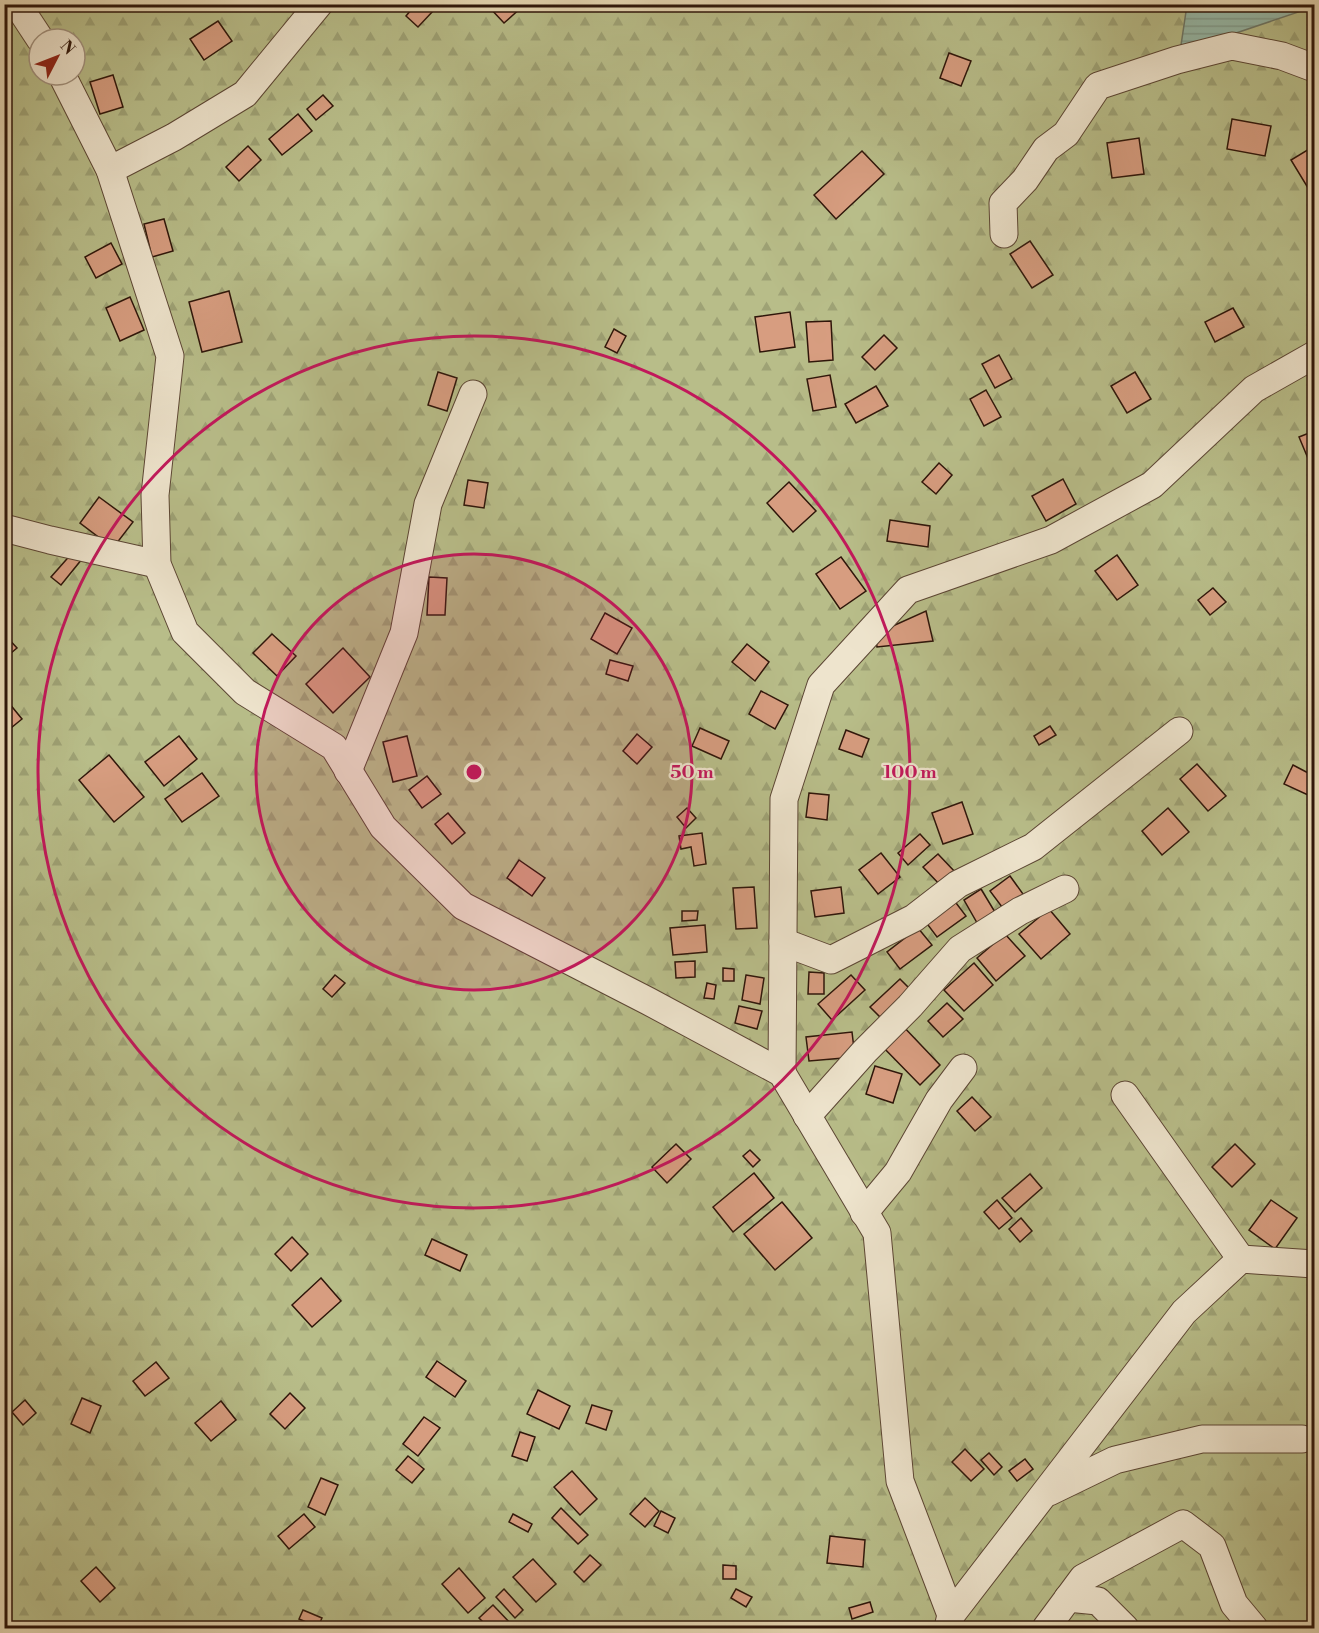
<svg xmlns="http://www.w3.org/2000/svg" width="1319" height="1633" viewBox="0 0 1319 1633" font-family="'Libre Bodoni',serif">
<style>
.forest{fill:url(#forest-firs);stroke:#746a4a;stroke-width:1.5;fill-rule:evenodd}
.water{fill:url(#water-rules);stroke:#6d7869;stroke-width:1.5}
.building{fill:#d79d80;stroke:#2f160a;stroke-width:1.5}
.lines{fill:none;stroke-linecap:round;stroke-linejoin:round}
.street-casing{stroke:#5c4634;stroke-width:29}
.street{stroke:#eee4cd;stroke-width:27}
.ring{fill:none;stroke:#c2185b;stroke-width:3}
.centre{fill:#c2185b;stroke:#eee4cd;stroke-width:3}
.ring-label{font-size:18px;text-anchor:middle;font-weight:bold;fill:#c2185b;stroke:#eee4cd;stroke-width:4.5;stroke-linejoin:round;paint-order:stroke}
</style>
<defs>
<pattern id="forest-firs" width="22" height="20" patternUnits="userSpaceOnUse" patternTransform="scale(1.5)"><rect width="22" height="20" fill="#b8bd89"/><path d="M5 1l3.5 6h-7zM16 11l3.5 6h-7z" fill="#9ea275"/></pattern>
<pattern id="water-rules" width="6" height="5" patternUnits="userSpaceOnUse" patternTransform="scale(1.5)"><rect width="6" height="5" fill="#96b9a8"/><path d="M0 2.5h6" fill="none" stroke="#829e8f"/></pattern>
</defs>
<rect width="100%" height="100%" fill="#e5d6b2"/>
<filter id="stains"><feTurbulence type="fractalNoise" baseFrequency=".00333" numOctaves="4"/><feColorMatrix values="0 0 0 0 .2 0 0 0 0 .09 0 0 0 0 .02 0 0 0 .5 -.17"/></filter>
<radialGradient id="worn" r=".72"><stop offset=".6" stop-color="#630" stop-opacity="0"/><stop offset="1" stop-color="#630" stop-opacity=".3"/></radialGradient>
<path class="forest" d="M5,5H1314V1628H5ZM39,39H75V75H39Z"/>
<path class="water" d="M1187,5H1314V15L1307,9L1180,52Z"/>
<g class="building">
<path d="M416,4H429L434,10L418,27L406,16Z"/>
<path d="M492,4H521L523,6L504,23L489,7Z"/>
<path d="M218,21L232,41L204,60L190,39Z"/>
<path d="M949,53L971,61L961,86L940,78Z"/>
<path d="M113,75L123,107L100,114L90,82Z"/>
<path d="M323,95L333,106L316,120L307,109Z"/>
<path d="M298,114L312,131L282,155L269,139Z"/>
<path d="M1232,119L1271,126L1265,156L1227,149Z"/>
<path d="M1139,138L1144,174L1112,178L1107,143Z"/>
<path d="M248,146L261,160L239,181L226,167Z"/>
<path d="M1314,146V184L1308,188L1291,160Z"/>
<path d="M862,151L884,174L836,219L814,195Z"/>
<path d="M164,219L173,251L152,257L144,224Z"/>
<path d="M1030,241L1053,275L1032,288L1010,254Z"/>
<path d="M111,243L122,264L96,278L85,257Z"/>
<path d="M229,291L242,342L202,352L189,302Z"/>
<path d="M130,297L144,330L120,341L106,308Z"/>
<path d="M1233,308L1244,327L1215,342L1205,322Z"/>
<path d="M790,312L795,347L760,352L755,317Z"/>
<path d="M831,321L833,360L809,362L806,322Z"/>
<path d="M614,329L626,336L617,353L605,347Z"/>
<path d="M884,335L897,348L875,370L862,357Z"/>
<path d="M999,355L1012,379L995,388L982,364Z"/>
<path d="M438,372L457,378L447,411L428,405Z"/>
<path d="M1135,372L1151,399L1127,413L1111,386Z"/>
<path d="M830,375L836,407L813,411L807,379Z"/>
<path d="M876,386L888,406L856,423L845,404Z"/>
<path d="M986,390L1001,417L984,426L970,399Z"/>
<path d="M1314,431V467L1312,468L1299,437Z"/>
<path d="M939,463L952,475L936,494L922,482Z"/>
<path d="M1063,479L1076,504L1046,521L1032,496Z"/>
<path d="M468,480L488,483L484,508L464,505Z"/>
<path d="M789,482L816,511L793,532L767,503Z"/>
<path d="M99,497L133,522L113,548L80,523Z"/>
<path d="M890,520L930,526L928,547L887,541Z"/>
<path d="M73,552L82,559L61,585L51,577Z"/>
<path d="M1117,555L1138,585L1117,600L1095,571Z"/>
<path d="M841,557L866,591L840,609L816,574Z"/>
<path d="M429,577L447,578L445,615H427Z"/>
<path d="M1213,588L1226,602L1210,615L1198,600Z"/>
<path d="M926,611L933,641L877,647L875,634Z"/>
<path d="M605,613L632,628L617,654L591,639Z"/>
<path d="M4,634L17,648L4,659Z"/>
<path d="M272,634L296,656L277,676L253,653Z"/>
<path d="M747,644L769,662L755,681L732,662Z"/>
<path d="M343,648L370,677L333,713L306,684Z"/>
<path d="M610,660L633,666L628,681L606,674Z"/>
<path d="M761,691L788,705L775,729L749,714Z"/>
<path d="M4,697L22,719L6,732L4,730Z"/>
<path d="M1050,726L1056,735L1039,745L1034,736Z"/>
<path d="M700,728L729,741L721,759L692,746Z"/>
<path d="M846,730L869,739L862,757L839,749Z"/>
<path d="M637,734L652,747L637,764L623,751Z"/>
<path d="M179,736L197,759L164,786L145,762Z"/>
<path d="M407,736L417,776L393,782L383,742Z"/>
<path d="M109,755L144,797L114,822L79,780Z"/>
<path d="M1197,764L1226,796L1208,811L1180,779Z"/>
<path d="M1293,765L1314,776V782L1308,795L1284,784Z"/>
<path d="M202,773L219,796L182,822L165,799Z"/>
<path d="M427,776L441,794L422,808L409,790Z"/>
<path d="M809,793L829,795L827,820L806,817Z"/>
<path d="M962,802L973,834L943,844L932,813Z"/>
<path d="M687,808L696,818L686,828L677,817Z"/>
<path d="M1168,808L1189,832L1162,855L1142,831Z"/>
<path d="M448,813L465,833L452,844L435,824Z"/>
<path d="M702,833L706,864L694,866L691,847L681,849L679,836Z"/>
<path d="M920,834L930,845L908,865L898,853Z"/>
<path d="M881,853L900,877L878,894L859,870Z"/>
<path d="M938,854L956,873L941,886L923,867Z"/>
<path d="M519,860L545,878L532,896L507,878Z"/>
<path d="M1010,876L1028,901L1008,915L990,891Z"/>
<path d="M754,887L757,928L736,929L733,888Z"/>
<path d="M841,887L844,913L815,917L811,891Z"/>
<path d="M981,889L998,917L980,928L964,900Z"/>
<path d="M950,895L966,916L937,937L922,917Z"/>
<path d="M1049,909L1070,934L1041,959L1019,934Z"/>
<path d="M682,911H698L697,920L682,921Z"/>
<path d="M705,925L707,952L673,955L670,928Z"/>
<path d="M918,928L932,945L900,969L887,952Z"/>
<path d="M1005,934L1025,956L996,981L977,958Z"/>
<path d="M695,961V977L676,978L675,962Z"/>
<path d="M974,963L993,985L964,1011L944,990Z"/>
<path d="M723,968L734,969V981H723Z"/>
<path d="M809,972L824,973V994H808Z"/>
<path d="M335,975L345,983L332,997L323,989Z"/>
<path d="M746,975L764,978L760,1004L742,1000Z"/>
<path d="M851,975L865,990L832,1020L818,1004Z"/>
<path d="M900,979L914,993L885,1022L870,1007Z"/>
<path d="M707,983L716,985L714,999L704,998Z"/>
<path d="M947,1003L963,1019L943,1037L928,1021Z"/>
<path d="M739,1006L762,1011L757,1029L735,1023Z"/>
<path d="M900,1023L940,1065L920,1085L879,1043Z"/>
<path d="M852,1032L855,1057L809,1061L806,1037Z"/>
<path d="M875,1066L902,1074L893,1103L866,1094Z"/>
<path d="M972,1097L991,1117L975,1131L957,1111Z"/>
<path d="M676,1144L691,1159L667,1183L652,1167Z"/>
<path d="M1235,1144L1255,1164L1232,1187L1212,1167Z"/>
<path d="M750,1150L760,1160L753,1167L743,1156Z"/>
<path d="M754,1173L774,1198L733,1232L713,1207Z"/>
<path d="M1030,1174L1042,1188L1015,1212L1002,1198Z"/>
<path d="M997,1200L1012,1218L999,1229L984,1212Z"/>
<path d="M1271,1200L1297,1218L1275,1249L1249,1230Z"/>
<path d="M782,1202L812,1238L775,1270L744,1234Z"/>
<path d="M1021,1218L1032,1231L1020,1242L1009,1229Z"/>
<path d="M292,1237L308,1254L291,1271L275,1254Z"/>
<path d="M432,1239L467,1255L460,1271L425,1255Z"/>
<path d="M321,1278L341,1301L312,1327L292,1305Z"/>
<path d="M437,1361L466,1381L455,1397L426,1377Z"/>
<path d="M156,1362L169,1378L145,1396L133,1381Z"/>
<path d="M538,1390L570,1406L559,1429L527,1414Z"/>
<path d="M290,1393L305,1408L285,1429L270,1414Z"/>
<path d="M82,1398L101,1406L90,1433L71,1424Z"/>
<path d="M25,1400L36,1413L23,1425L12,1412Z"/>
<path d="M221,1401L236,1420L211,1441L195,1423Z"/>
<path d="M592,1405L612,1411L606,1430L586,1423Z"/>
<path d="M424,1417L440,1428L418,1456L403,1444Z"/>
<path d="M520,1432L535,1437L527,1461L512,1456Z"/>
<path d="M965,1449L984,1469L971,1481L952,1462Z"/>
<path d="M989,1453L1002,1467L994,1475L981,1460Z"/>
<path d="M408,1456L424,1469L412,1483L396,1470Z"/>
<path d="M1025,1459L1033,1469L1017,1481L1009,1471Z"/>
<path d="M572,1471L597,1499L580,1515L554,1487Z"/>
<path d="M321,1478L338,1485L325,1515L308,1507Z"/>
<path d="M645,1498L659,1511L645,1527L630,1514Z"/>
<path d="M561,1508L588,1535L578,1544L552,1518Z"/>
<path d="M661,1511L675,1518L668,1533L654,1526Z"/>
<path d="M304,1514L315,1527L289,1549L278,1536Z"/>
<path d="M513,1514L532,1524L528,1532L509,1522Z"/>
<path d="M830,1536L865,1540L863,1567L827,1563Z"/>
<path d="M590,1555L601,1565L584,1582L574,1572Z"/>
<path d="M533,1559L556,1584L536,1602L513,1577Z"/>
<path d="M723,1565L736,1566V1579H723Z"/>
<path d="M96,1567L115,1588L100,1602L81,1581Z"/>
<path d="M459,1568L485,1598L468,1613L442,1584Z"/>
<path d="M504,1589L523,1610L515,1618L496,1597Z"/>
<path d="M736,1589L752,1597L746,1607L731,1598Z"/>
<path d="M870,1602L873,1612L852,1619L849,1608Z"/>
<path d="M493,1605L512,1625L508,1628H489L479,1618Z"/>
<path d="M303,1610L322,1618L318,1627L299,1619Z"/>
</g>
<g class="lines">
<defs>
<g id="street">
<path d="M17,4L40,39"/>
<path d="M62,75L110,170L170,356L155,495L157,564L185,632L245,692L334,747L383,827L463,906L648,1001L782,1073L877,1233L900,1481L951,1615L948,1628"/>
<path d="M110,170L174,137L245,94L319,4"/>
<path d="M1004,234L1003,203L1025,180L1046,149L1066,134L1098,86L1177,60L1232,46L1282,56L1314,68"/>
<path d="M4,528L50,540L157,564"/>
<path d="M348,771L404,633L428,504L473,394"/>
<path d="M783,942L831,960L914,918L958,884L1033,847L1179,731"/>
<path d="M782,1073L784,799L821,685L908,590L1051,540L1152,485L1254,389L1314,355"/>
<path d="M1125,1095L1241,1259"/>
<path d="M807,1116L865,1051L910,1006L960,949L1020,911L1065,889"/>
<path d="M864,1213L898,1172L939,1100L963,1068"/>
<path d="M1049,1492L1115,1460L1202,1439H1302"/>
<path d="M1068,1598L1098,1601L1125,1628"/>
<path d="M951,1615L1184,1312L1241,1259L1314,1264"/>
<path d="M1046,1628L1083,1578L1183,1524L1212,1546L1234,1604L1254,1628"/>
</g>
</defs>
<use href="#street" class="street-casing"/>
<use href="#street" class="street"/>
</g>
<circle cx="474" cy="772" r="218" fill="#c2185b" fill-opacity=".12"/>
<g class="ring">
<circle cx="474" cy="772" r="218"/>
<circle cx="474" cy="772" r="436"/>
</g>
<circle cx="474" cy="772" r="9" class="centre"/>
<g class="ring-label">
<text x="692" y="778">50 m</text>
<text x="910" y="778">100 m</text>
</g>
<rect width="1319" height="1633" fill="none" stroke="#e5d6b2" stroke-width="24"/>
<rect x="6" y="6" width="1307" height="1621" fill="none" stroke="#2f160a" stroke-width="3"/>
<rect x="12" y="12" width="1295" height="1609" fill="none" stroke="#2f160a" stroke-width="1.5"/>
<g transform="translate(57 57) rotate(48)"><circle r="28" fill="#eee4cd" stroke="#a2927f" stroke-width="1.5"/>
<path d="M0-4.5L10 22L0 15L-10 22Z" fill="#8f2418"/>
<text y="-9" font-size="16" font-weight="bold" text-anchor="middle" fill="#2f160a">N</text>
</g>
<rect width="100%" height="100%" filter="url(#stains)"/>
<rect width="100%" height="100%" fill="url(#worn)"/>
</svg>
